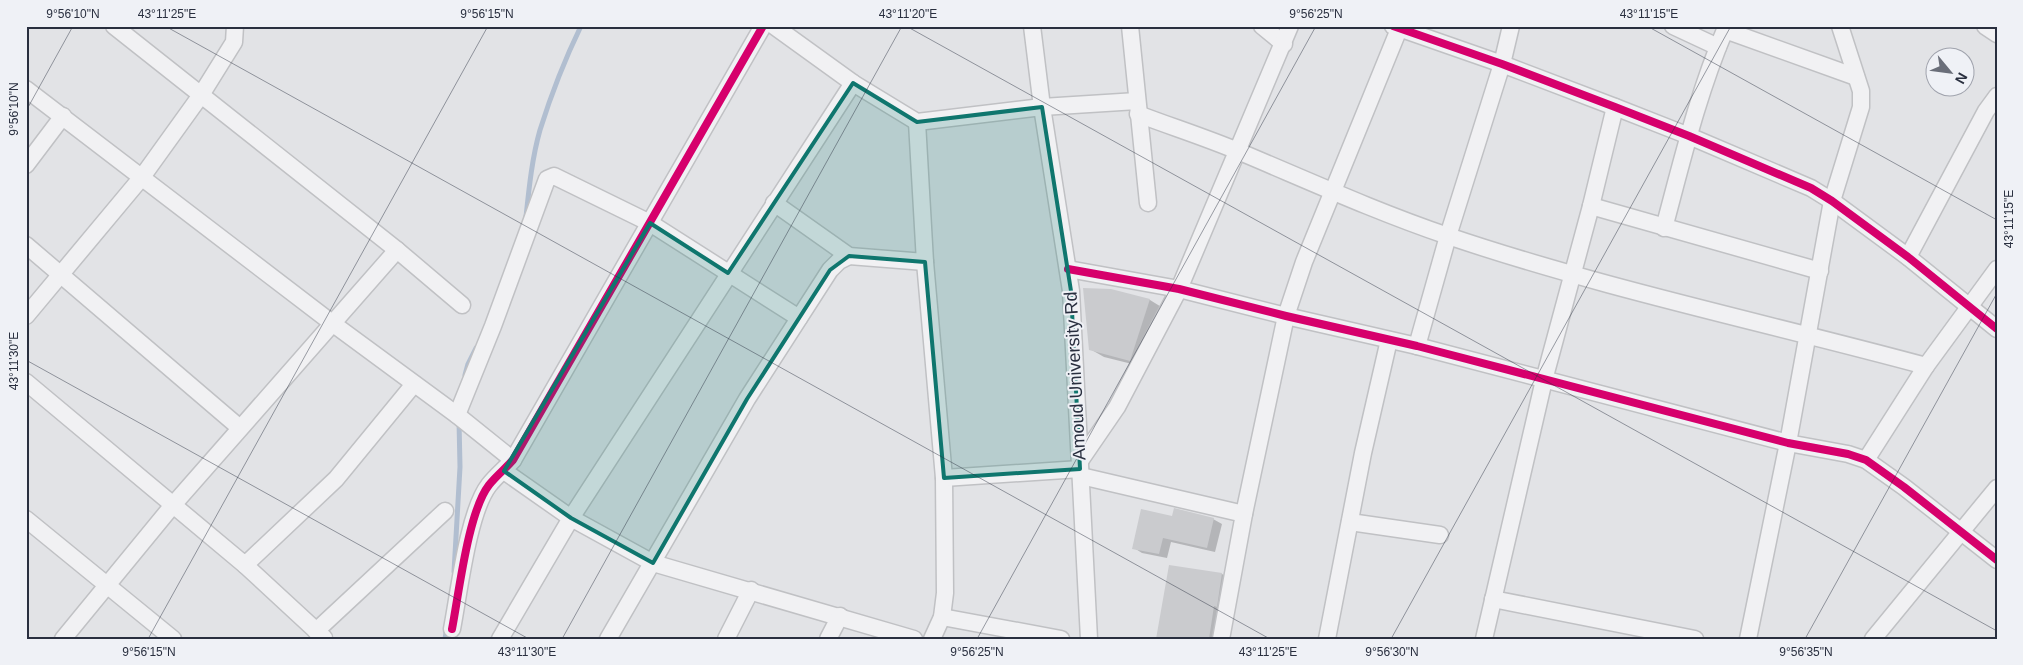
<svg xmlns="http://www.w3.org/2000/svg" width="2023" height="665" viewBox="0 0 2023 665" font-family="Helvetica,sans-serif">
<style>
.shadow{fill:#0003}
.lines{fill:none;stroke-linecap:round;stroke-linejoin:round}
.stream{stroke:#b1bed0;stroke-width:5}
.building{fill:#cacbce}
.minor-casing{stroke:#c0c1c4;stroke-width:19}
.minor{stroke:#f1f1f3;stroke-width:16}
.cycleway-casing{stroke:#eff1f6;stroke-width:11}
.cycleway{stroke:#d6006c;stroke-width:8}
.marked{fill:#0f766e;fill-opacity:0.2;stroke:#0f766e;stroke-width:4;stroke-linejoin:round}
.ticks{fill:none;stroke:#292f3f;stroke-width:1;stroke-opacity:0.45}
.labels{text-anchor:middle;stroke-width:4;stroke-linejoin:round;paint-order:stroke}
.street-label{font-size:18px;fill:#292f3f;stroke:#eff1f6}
.neatline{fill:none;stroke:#292f3f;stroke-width:2}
.ticks-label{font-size:12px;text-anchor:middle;fill:#292f3f}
</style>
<rect width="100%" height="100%" fill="#e2e3e6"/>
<g class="shadow">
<path d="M1111,290L1150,300L1163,308L1144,367L1104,357L1090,349Z"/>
<path d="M1173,518L1213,519L1222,524L1215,552L1171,542L1167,558L1142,553L1134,548Z"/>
<path d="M1170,566L1222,574L1232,580L1220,639H1157Z"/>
</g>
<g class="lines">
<g class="stream">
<path d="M526,217C529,188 532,158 540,130C551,95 565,59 581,26"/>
<path d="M465,375L468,364L476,348"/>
<path d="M454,572L460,467L459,421"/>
<path d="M445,639L447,627"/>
</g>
</g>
<g class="building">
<path d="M1083,288L1111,289L1150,299L1130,361L1089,350Z"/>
<path d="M1174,508L1214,518L1207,548L1163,538L1159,554L1132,549L1141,509L1172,516Z"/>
<path d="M1169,565L1222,573L1217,607L1214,606L1209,639H1156Z"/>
</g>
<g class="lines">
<defs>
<g id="minor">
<path d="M114,26L397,250L462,305"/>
<path d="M774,26L853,83L917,122L1042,107L1137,101"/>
<path d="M1032,26L1042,107L1071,291L1089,639"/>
<path d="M1130,26L1148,203"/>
<path d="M1262,26L1284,44"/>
<path d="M1393,26L1502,64L1615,107L1689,136L1811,188L1832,201L1908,257L1997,329"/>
<path d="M1673,26L1718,47"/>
<path d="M1985,26L1997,34"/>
<path d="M26,89L332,323L457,415L513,460"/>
<path d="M1138,114C1172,127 1207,138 1240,152C1309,181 1377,212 1448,236C1605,289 1767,323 1926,366"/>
<path d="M917,122L925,262L944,478L945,593L942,617L932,639"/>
<path d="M26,165L63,116"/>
<path d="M774,203L849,256L925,262"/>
<path d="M1591,206L1820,271"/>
<path d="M1664,228C1682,161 1698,93 1725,30L1856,77"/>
<path d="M26,245L240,428"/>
<path d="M1908,257L1986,111L1997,96"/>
<path d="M1068,269L1179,289L1286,316L1417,346L1788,443L1848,454L1866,460L1904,487L1997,560"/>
<path d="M26,316L142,177L201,95L234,42L235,26"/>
<path d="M1417,346L1448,236L1502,64L1511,26"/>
<path d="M26,382L245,565L336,479L414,384"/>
<path d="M457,415L493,326L547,179L554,176L650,223L799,318"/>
<path d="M1866,460L1926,366L1997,269"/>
<path d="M1080,461L1117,407L1179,289L1290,26"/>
<path d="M504,471L571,518L653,563L914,639"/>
<path d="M1081,476L1244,514"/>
<path d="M944,478L1080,469"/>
<path d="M26,519L173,639"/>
<path d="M1350,522L1440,535"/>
<path d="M245,565L324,638"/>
<path d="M1493,599L1695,639"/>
<path d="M942,617L1061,639"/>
<path d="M452,629C459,593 468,512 489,485C496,476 506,468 513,460L763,26"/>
<path d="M316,631L445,511"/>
<path d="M63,639L173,505L397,250"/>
<path d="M500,639L571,518L853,83"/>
<path d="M608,639L747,399L830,270L839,261L849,256"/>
<path d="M726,639L751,590"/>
<path d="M828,639L840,616"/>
<path d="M1221,639L1244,514L1286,316L1304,262L1399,29"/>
<path d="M1327,639L1363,453L1389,340"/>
<path d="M1484,639L1544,380L1591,206L1615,107"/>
<path d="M1748,639L1788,443L1832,201L1861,107V91L1840,26"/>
<path d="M1873,639L1997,488"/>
</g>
</defs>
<use href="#minor" class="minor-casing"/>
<use href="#minor" class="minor"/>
<defs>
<g id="cycleway">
<path d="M1393,26L1502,64L1615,107L1689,136L1811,188L1832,201L1908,257L1997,329"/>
<path d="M1068,269L1179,289L1286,316L1417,346L1788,443L1848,454L1866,460L1904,487L1997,560"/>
<path d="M452,629C459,593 468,512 489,485C496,476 506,468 513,460L763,26"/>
</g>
</defs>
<use href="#cycleway" class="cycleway-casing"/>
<use href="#cycleway" class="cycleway"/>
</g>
<path class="marked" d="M853,83L917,122L1042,107L1071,291L1080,469L944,478L925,262L849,256L830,270L747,399L653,563L571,518L504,471L650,223L728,273Z"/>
<path class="ticks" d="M165,26L1270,639M906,26L1997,631M1647,26L1997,220M26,111L73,26M26,360L529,639M148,639L488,26M562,639L902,26M977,639L1316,26M1391,639L1731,26M1805,639L1997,293"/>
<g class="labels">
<g class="street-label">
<text transform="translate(1075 376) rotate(-93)" y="6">Amoud University Rd</text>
</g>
</g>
<rect width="2023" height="665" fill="none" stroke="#eff1f6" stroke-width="55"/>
<g transform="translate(1950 72) rotate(119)"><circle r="24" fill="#eff1f6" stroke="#a0a3ad"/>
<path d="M0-4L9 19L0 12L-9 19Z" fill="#6a6e79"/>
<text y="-8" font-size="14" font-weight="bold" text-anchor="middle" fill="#292f3f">N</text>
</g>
<rect x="28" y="28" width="1968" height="610" class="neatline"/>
<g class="ticks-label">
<text x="73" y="18">9°56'10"N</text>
<text x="167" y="18">43°11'25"E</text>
<text x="487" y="18">9°56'15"N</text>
<text x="908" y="18">43°11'20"E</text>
<text x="1316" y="18">9°56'25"N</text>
<text x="1649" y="18">43°11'15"E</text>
<text transform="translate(14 109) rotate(-90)" y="4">9°56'10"N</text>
<text transform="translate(2009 219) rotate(-90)" y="4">43°11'15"E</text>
<text transform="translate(14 361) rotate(-90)" y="4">43°11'30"E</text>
<text x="149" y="656">9°56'15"N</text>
<text x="527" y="656">43°11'30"E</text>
<text x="977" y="656">9°56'25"N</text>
<text x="1268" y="656">43°11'25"E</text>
<text x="1392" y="656">9°56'30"N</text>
<text x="1806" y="656">9°56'35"N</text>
</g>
</svg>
